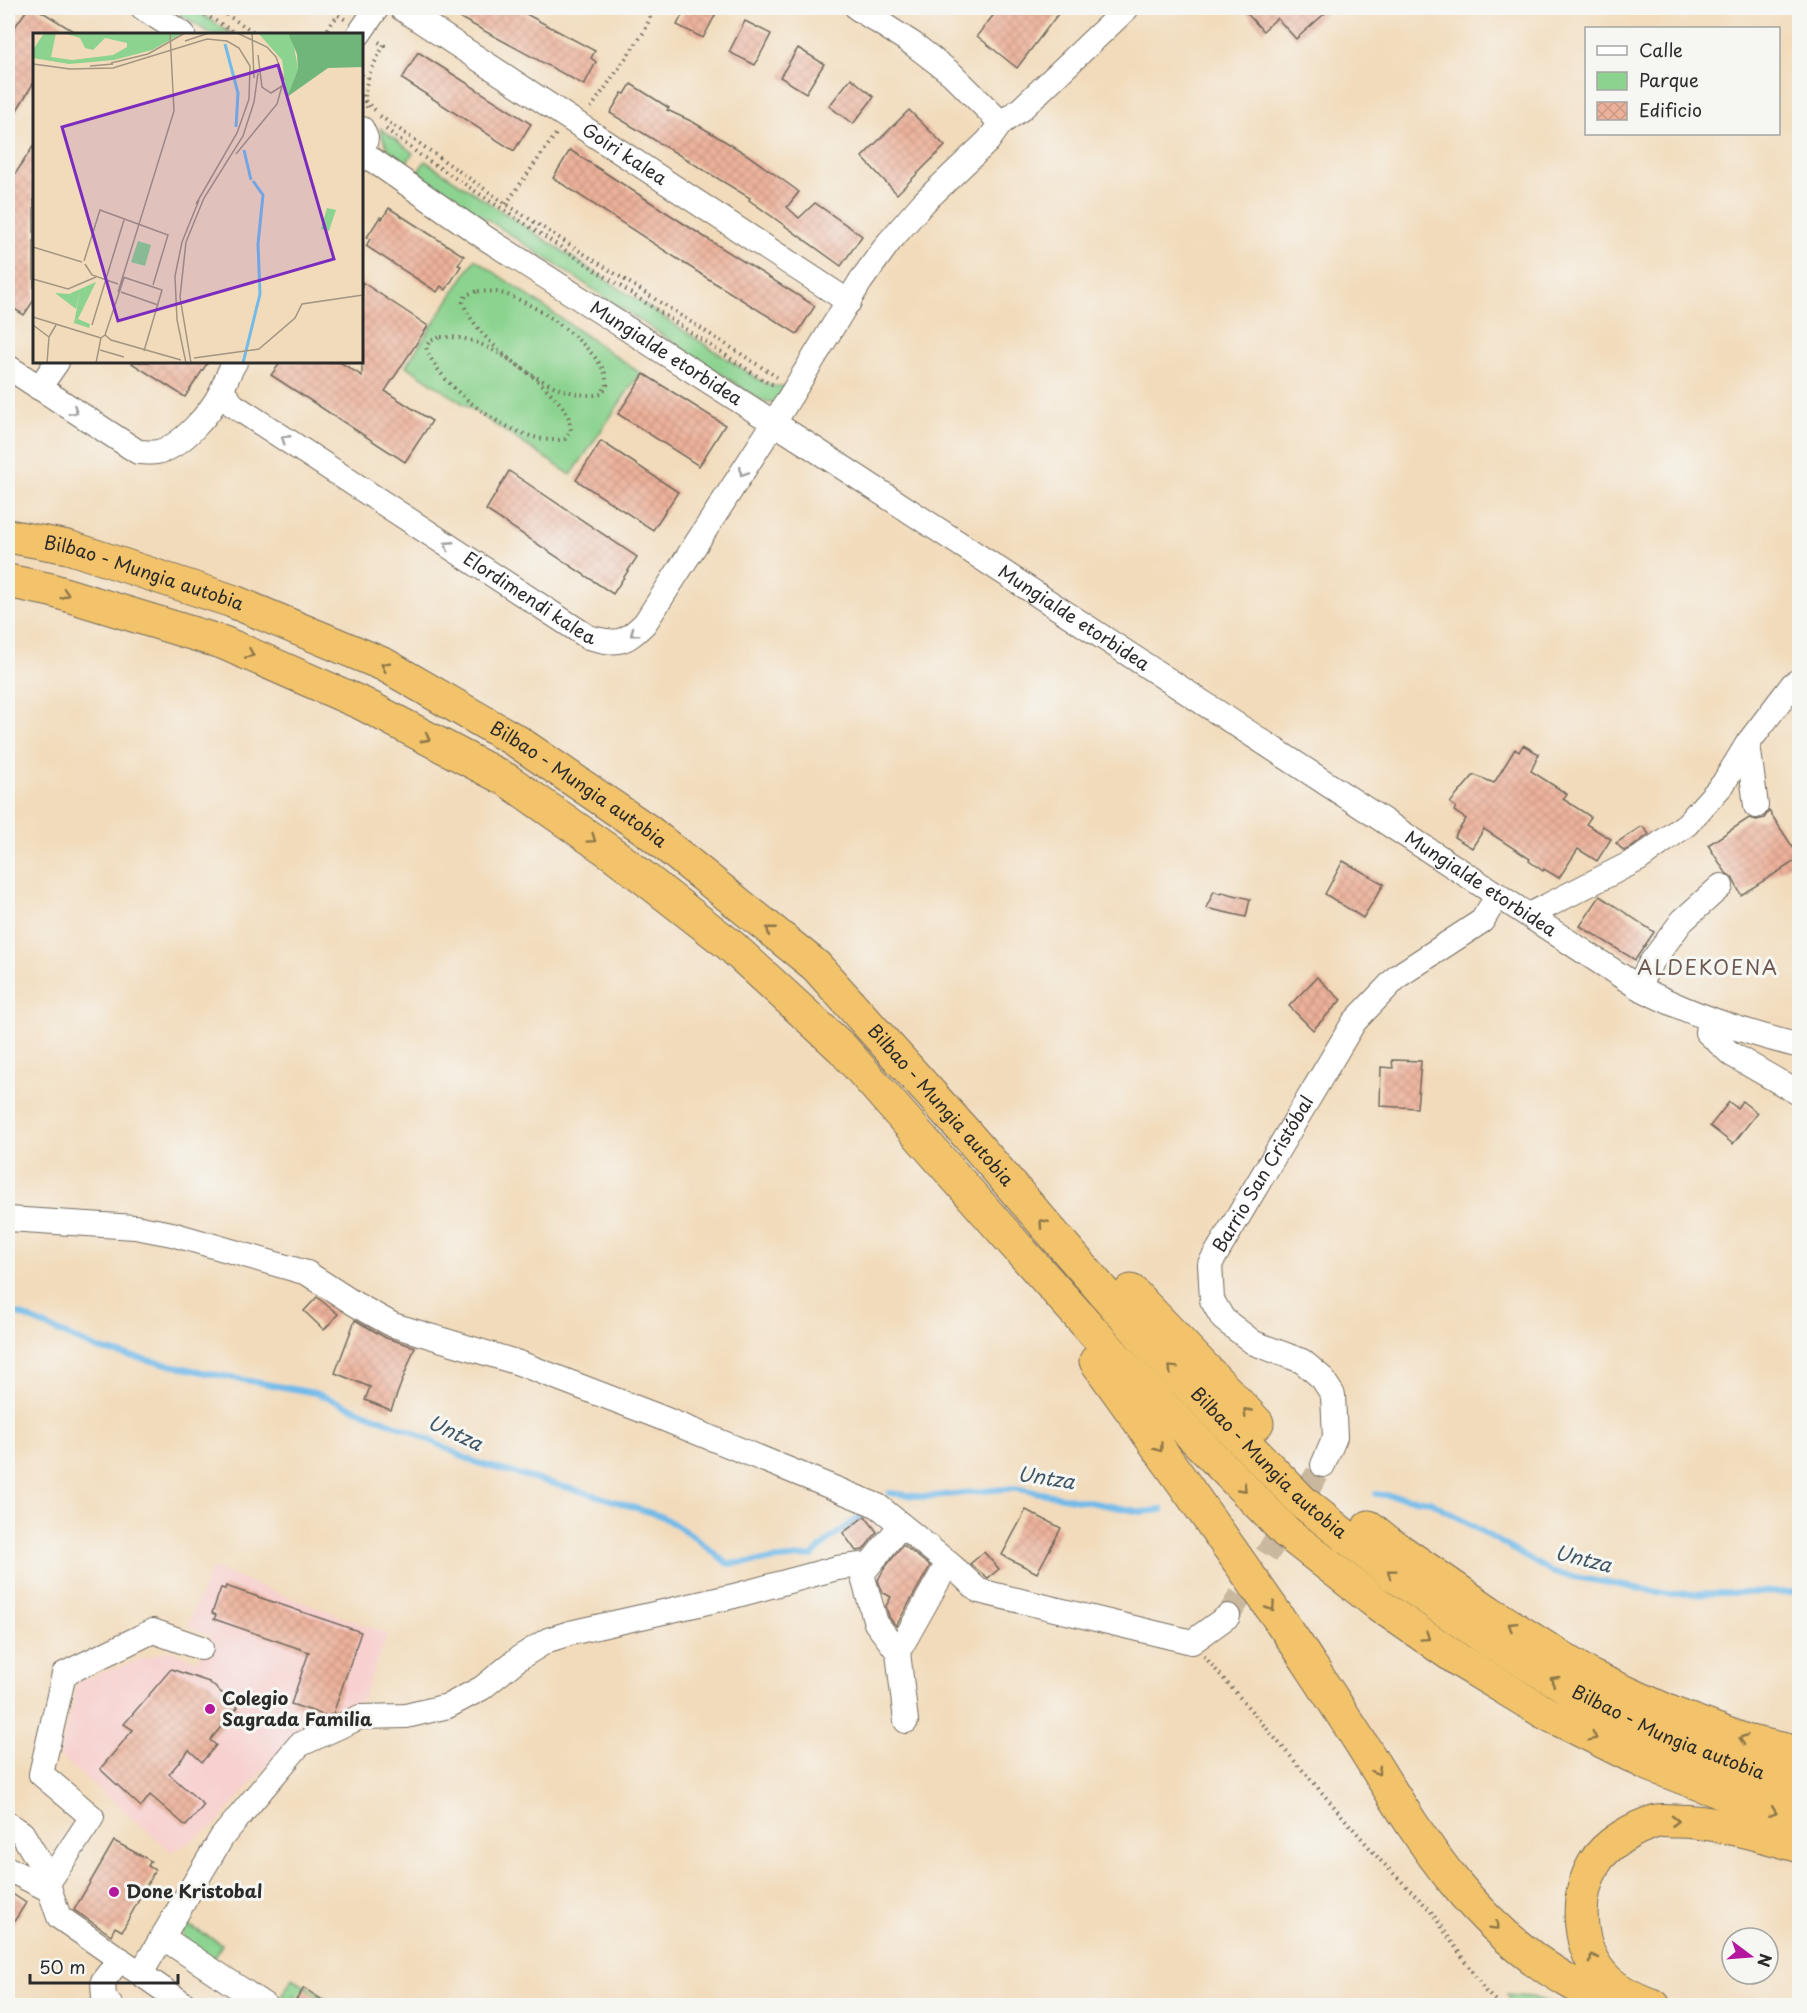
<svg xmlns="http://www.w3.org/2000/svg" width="1807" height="2013" viewBox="0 0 1807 2013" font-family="'Playpen Sans',sans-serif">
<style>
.built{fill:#f7d0cf}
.green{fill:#8bd38f;stroke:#5b7f5d;stroke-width:1.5}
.cemetery{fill:url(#cemetery-stones);stroke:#5b7f5d;stroke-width:1.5}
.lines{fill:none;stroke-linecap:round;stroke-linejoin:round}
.stream{stroke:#71bae9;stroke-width:6}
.building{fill:url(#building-cross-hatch)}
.minor-tunnel{stroke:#cab89e;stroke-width:24;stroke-dasharray:24 12;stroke-linecap:butt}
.minor-casing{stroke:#71695d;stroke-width:26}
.highway-casing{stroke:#71695d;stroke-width:35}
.path{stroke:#71695d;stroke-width:4;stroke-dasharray:1.5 4.5;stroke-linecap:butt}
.minor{stroke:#fff;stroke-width:24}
.highway{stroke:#f2c36a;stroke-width:33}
.oneway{stroke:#a0a0a0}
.oneway2{stroke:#8e774a}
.poi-dot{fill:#b5179e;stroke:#f6f6f2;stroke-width:2}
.labels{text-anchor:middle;stroke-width:6;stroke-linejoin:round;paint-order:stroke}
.street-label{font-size:18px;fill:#2b2b2b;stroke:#f6f6f2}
.poi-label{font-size:18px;font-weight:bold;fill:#2b2b2b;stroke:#f6f6f2;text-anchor:start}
.neighbourhood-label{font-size:20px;letter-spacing:1.5px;fill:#6f5a52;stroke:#f6f6f2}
.water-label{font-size:20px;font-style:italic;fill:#405664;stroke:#f6f6f2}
.inset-river{fill:none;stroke:#71bae9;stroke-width:3}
.inset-road{fill:none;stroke:#a29581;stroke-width:1.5}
.view{fill:#7b2cbf;fill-opacity:0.15;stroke:#7b2cbf;stroke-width:3}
.inset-edge{fill:none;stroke:#2b2b2b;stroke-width:3}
</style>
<defs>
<pattern id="cemetery-stones" width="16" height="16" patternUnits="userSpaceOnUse" patternTransform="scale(1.5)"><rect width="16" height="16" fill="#8bd38f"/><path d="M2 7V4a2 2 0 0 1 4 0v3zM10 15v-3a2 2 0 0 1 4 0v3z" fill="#78b57c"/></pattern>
<pattern id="building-cross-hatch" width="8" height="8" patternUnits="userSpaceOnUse" patternTransform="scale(1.5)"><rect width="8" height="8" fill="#ecb19a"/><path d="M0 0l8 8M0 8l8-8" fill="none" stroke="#cb9885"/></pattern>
</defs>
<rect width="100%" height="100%" fill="#f6f6f2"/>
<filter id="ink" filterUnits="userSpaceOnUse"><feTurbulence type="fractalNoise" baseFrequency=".0167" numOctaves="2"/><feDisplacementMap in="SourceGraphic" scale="12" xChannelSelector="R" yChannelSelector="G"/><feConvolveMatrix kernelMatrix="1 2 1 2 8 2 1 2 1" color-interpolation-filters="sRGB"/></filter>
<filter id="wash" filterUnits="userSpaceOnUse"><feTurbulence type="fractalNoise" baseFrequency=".008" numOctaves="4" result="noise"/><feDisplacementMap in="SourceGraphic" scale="24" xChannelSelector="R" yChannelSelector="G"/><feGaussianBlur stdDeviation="1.35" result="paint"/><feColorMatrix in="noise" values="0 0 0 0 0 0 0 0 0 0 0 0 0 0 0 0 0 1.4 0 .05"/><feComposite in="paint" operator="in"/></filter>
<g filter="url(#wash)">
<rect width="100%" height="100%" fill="#f2dbbb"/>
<path class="built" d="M212,1568L387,1634L362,1700L337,1719L290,1738L215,1826L172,1852L59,1755L78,1681L169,1650L198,1661L210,1636L187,1626Z"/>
<g class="green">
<path d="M170,8H192L231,33L211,34Z"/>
<path d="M380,128L413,153L406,163C389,151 385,148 380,128Z"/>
<path d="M425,161L756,378C768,385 774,389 788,385L775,401L768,402L759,399L417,173Z"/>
<path d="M475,259L640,373L571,475L406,366Z"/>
<path d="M186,1924L222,1944L212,1964L187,1946L182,1931Z"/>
<path d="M1507,1995L1532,1997L1557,2005H1508L1510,2002Z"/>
</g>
<path class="cemetery" d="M293,1978L336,2005L275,2006Z"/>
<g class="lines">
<g class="stream">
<path d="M8,1312L19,1314L98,1349L202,1372L315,1393L411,1431L474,1462L601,1497L661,1516L693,1536L728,1564L812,1556L831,1538L869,1511"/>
<path d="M889,1493L924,1497L1014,1488L1142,1512L1162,1510"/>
<path d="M1376,1494L1430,1501L1553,1573L1669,1594L1800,1592"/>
</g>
</g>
<g id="blocks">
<g class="building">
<path d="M28,8H36L78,34H34V82L8,125V37Z"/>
<path d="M442,8H515L595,51L591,58L596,62L584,85Z"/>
<path d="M686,8H719L703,38L677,25Z"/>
<path d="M999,8H1049L1058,14L1017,68L977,36Z"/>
<path d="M1242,8H1331L1296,39L1277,18L1263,31Z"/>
<path d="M745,21L771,34L755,65L729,52Z"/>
<path d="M798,48L824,64L806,93L780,77Z"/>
<path d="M418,52L531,124L514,151L402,79Z"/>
<path d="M851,78L874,97L853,124L829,106Z"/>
<path d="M631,84L669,108L667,110L693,122L746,154L794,188L799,192L787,207L799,218L815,203L862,236L841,266L749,200L750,198L610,113L622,93L625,94Z"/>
<path d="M909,110L945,146L897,194L862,157Z"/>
<path d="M34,145V300L24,315L8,305V185Z"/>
<path d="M570,150L706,238L815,306L797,334L710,280L553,178Z"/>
<path d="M389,208L464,256L458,265L461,266L446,290L441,286L437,292L366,246L370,239L367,237L380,217L382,219Z"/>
<path d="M362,282L428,326L385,391L432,421L405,462L271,375L281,362H340L362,376Z"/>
<path d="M130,362H208L185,397Z"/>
<path d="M644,374L725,425L699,466L618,414Z"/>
<path d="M601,441L678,492L653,530L576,480Z"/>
<path d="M509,471L637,557L613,594L486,510Z"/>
<path d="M1523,745L1539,754L1531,771L1567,794L1563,799L1591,817L1586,824L1611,839L1597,861L1578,849L1559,878L1544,869L1543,871L1529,861L1530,859L1484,829L1472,848L1454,837L1466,819L1454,811L1456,807L1450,803L1474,775L1494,783L1515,749L1519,752Z"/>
<path d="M1769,811L1800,858L1741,895L1732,877L1726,873L1708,845L1749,818L1757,820L1764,818Z"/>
<path d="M1642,826L1649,834L1632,847L1624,851L1616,843Z"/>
<path d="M1343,861L1384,884L1363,918L1325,894Z"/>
<path d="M1214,891L1221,894L1222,892L1250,899L1246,917L1206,908Z"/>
<path d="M1600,896L1654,932L1635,960L1580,926Z"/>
<path d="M1317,977L1341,1000L1313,1030L1289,1006Z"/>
<path d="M1392,1060L1421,1061L1417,1108L1380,1106L1381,1067L1393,1068Z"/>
<path d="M1742,1101L1757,1113L1733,1144L1710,1126L1729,1102L1737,1108Z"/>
<path d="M317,1297L338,1314L324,1330L304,1311Z"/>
<path d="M355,1320L386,1338L415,1347L391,1410L365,1400L370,1387L335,1373Z"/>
<path d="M1026,1510L1061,1528L1037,1573L1002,1555Z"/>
<path d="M865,1516L877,1532L863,1550L856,1551L843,1533Z"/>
<path d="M903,1545L930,1566L896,1626L889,1617L886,1606L891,1597L882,1592L878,1580L884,1569Z"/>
<path d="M984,1552L999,1569L988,1578L970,1564Z"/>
<path d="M226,1586L361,1632L333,1714L327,1716L291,1704L309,1652L214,1619L216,1615L212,1613L221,1588L225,1589Z"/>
<path d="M171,1669L209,1682L238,1707L210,1740L216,1745L202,1762L189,1750L169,1774L204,1805L186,1826L150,1795L141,1807L100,1769L133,1730L124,1724Z"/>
<path d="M114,1841L151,1861L148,1866L155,1870L122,1931L115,1927L111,1935L74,1910Z"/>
<path d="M8,1891L26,1903L8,1931Z"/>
<path d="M304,1988L331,2006H292Z"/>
</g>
</g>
</g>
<g filter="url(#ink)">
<use href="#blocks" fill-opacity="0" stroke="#71695d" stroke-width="1.5"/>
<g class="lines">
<path class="minor-tunnel" d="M1228,1616L1323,1465"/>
<defs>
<g id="minor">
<path d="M143,8L183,34"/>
<path id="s1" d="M401,8L849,302"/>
<path d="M857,8L913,44L952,74L1001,123"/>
<path d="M359,34L377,8"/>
<path d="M362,129L366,138L362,159"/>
<path id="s2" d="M364,154L484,237L810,446L1638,987C1689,1014 1743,1032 1800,1046"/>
<path d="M8,367L138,452C144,452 151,453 157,452C181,448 211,412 221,392C226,381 229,371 235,362"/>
<path d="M39,388L57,362"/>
<path id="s3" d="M222,391L233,405L588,637C617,645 624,644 645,623L774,423L860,282L889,242L924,202L988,141L1001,123L1021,109L1127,8"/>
<path d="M1748,743L1756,806"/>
<path d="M1529,915L1639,859L1687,824L1723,784L1748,743L1793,684L1800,680"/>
<path d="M1638,987L1650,964L1682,921L1721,886"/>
<path d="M1709,1019L1707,1032L1731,1054L1800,1094"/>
<path d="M8,1219L135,1227L172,1234L307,1273L355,1304L393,1325L519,1363L657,1416L878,1506L952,1566L979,1591L1192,1642L1228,1616"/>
<path id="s4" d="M1323,1465L1335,1437L1333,1395L1322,1378L1302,1361L1254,1343L1223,1319L1212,1300L1210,1264L1354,1022L1398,976L1482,921L1498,895"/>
<path d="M901,1525L862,1574L876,1623L898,1652L948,1563"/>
<path d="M898,1652L906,1721"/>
<path d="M8,1824L22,1833L41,1865L59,1917L187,2006"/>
<path d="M8,1869L50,1890"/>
<path d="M48,1883L92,1817L41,1774L64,1674L153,1631L201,1648"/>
<path d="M162,1937L266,2006"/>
<path d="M141,1973L222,1837L299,1745L360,1717L406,1716L448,1706L482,1688L519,1658L548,1640L570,1633L734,1596L837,1568L869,1564"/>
<path d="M111,2006L104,1998L103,1981L120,1959"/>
</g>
<g id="highway">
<path id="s5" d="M8,536L68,547L232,601L385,665L518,742L648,831L816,966L963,1130L1152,1348L1304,1503L1394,1575L1488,1640L1572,1690L1663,1736L1800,1788"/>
<path d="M8,581L51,590L224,643L363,704L507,780L616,856L730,945L842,1048L1002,1230L1124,1366L1286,1532L1379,1605L1463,1663L1544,1712L1648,1764L1800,1823"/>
<path d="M1131,1291L1257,1423"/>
<path d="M1096,1361C1163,1454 1230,1547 1295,1642C1318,1677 1342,1713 1364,1748C1421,1840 1471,1925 1568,1981C1583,1990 1599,1999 1616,2006"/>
<path d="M1369,1527L1389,1543L1489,1612L1590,1676L1676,1715L1746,1741L1800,1753"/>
<path d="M1654,2006C1637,2000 1619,1992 1606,1979C1577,1950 1574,1899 1594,1864C1605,1844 1635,1827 1657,1821C1662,1820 1669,1821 1675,1821C1717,1821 1759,1835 1800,1846"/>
</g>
</defs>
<use href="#minor" class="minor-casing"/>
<use href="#highway" class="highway-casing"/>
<g class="path">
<path d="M195,8L237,34"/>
<path d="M216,8L257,34"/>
<path d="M324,34L338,15L346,20"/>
<path d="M362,74V76"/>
<path d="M362,95L368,110"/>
<path d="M591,108L644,32L654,8"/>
<path d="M375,110L365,101C365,77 373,66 384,45L377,41"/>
<path d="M380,116L506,204L777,377"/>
<path d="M386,129L420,155L768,383L775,385"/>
<path d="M506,204L556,134"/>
<path d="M478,291C484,292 490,291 496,292C530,298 589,341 604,371C606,375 606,380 607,385L601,394C557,404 476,343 463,302L466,295Z"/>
<path d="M441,337C448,337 454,337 460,338C494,343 553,386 568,416C570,420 570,426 571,430L565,439C521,449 439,389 426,347L430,341Z"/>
<path d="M1204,1656L1381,1861L1430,1910L1486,1992L1501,2006"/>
</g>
<use href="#minor" class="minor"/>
<use href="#highway" class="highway"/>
</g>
<defs><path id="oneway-chevron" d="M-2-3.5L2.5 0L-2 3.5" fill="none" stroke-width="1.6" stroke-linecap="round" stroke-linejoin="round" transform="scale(1.5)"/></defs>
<g class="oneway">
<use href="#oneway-chevron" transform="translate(74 411) rotate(33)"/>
<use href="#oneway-chevron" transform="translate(285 439) rotate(-147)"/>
<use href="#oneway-chevron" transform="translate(743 472) rotate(123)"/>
<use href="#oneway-chevron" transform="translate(448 545) rotate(-147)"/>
<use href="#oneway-chevron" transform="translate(634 633) rotate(142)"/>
</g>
<g class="oneway2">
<use href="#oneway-chevron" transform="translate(65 594) rotate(17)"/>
<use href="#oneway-chevron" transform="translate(250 654) rotate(24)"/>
<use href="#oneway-chevron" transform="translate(385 666) rotate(-153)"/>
<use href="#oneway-chevron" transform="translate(426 738) rotate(28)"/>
<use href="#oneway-chevron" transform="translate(592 839) rotate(35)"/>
<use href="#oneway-chevron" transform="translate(770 930) rotate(-141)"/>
<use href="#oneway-chevron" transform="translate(1043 1223) rotate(-131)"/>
<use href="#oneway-chevron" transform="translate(1172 1369) rotate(-135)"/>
<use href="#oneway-chevron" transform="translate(1247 1412) rotate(-134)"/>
<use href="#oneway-chevron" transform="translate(1159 1448) rotate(54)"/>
<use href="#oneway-chevron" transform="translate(1243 1488) rotate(46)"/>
<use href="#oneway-chevron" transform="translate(1391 1573) rotate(-143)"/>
<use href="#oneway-chevron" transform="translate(1271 1607) rotate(56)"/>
<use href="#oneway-chevron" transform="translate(1512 1626) rotate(-148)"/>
<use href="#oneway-chevron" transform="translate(1426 1637) rotate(35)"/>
<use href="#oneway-chevron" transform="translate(1554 1680) rotate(-149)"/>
<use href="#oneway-chevron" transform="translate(1593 1737) rotate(26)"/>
<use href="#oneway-chevron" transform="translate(1743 1739) rotate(-162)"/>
<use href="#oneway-chevron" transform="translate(1377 1771) rotate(59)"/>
<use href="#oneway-chevron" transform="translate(1773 1812) rotate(21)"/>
<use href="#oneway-chevron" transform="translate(1675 1821)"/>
<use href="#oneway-chevron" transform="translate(1495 1926) rotate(44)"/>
<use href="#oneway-chevron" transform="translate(1593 1958) rotate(-119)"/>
</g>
</g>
<g class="poi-dot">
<circle cx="210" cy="1709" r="6"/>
<circle cx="114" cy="1892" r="6"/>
</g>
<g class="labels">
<g class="street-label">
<text dy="6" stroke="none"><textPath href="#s1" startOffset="267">Goiri kalea</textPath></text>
<text dy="6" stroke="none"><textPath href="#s2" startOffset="362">Mungialde etorbidea</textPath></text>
<text dy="6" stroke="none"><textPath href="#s5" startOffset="141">Bilbao - Mungia autobia</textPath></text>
<text dy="6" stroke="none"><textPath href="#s3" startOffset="372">Elordimendi kalea</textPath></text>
<text dy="6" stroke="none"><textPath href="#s2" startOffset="848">Mungialde etorbidea</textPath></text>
<text dy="6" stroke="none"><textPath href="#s5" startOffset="627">Bilbao - Mungia autobia</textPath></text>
<text dy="6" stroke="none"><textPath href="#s2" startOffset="1334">Mungialde etorbidea</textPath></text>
<text dy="6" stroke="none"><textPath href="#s5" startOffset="1113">Bilbao - Mungia autobia</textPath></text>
<text dy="6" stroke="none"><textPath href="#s4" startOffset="372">Barrio San Cristóbal</textPath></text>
<text dy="6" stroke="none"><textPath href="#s5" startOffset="1599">Bilbao - Mungia autobia</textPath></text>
<text dy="6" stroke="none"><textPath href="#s5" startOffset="2085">Bilbao - Mungia autobia</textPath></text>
</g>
<g class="poi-label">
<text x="222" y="1705">Colegio<tspan x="222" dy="21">Sagrada Familia</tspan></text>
<text x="126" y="1898">Done Kristobal</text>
</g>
<g class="neighbourhood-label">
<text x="1708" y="975">ALDEKOENA</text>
</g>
<g class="water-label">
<text transform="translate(455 1433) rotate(25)" y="7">Untza</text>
<text transform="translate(1046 1478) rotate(9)" y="7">Untza</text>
<text transform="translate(1583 1559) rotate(14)" y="7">Untza</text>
</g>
</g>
<g transform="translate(33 33)">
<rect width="330" height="330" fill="#f2dbbb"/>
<path d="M11,0H23L18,24L39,27L80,22L94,14V10L72,5L60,17L52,15L47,5L30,0H150L119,17L81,27L36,31L0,25V17ZM225,0H255L260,8L265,36L254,64L249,27ZM105,208L118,212L112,233L98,229ZM63,249L45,286L57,291L56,295L41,290L47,258L43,276L22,260L36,261Z" fill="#8bd38f"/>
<path d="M255,0H330V34L295,35L254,64L265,36L264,21Z" fill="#70b57a"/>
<path d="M294,175L303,177L296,198L288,196Z" fill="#8bd38f"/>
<path class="inset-river" d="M192,11L205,60L203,94M211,117L218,147M210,330L227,261L225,211L230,162L220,148"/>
<path class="inset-road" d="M219,0L221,45M152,8L176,0M225,22L229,54L238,60L249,53M78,30L115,21L152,0M0,31L37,36L80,35L174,6L194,8L206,15L217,33L216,66L204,100L163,171M57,33L80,31M203,121L244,71L251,46L243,24L234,14L204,0M0,214L49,229M51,228L67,177L135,202L120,252M52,231L59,242L85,251M90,244L129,257L111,318M0,246L35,256L63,244M85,259L141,78L137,0M88,259L125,272M0,284L68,305M0,292L16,304L23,292M59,292L91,187M72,302L91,245M68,305L72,302L78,307L148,327M67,317L91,324M161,325L226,316L262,285L269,271L330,262M14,330L16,304M63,330L68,305M153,330L144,287L142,243L149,209L166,167M158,330L147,264L153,209L171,165L210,103L221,69L225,40"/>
<path class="view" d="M245,32L301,226L85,288L29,94Z"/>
<rect width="330" height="330" class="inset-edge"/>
</g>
<rect width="1807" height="2013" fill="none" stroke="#f6f6f2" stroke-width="30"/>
<rect x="1585" y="27" width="195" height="108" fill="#f6f6f2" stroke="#a5a5a2" stroke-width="1.5"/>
<rect x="1597" y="46" width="30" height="9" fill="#ffffff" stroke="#a5a5a2" stroke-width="1.5"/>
<text x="1639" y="57" font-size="18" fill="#2b2b2b">Calle</text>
<rect x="1597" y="72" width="30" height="18" fill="#8bd38f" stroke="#a5a5a2" stroke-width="1.5"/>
<text x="1639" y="87" font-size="18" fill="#2b2b2b">Parque</text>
<rect x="1597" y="102" width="30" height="18" fill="url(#building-cross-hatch)" stroke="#a5a5a2" stroke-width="1.5"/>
<text x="1639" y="117" font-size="18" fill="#2b2b2b">Edificio</text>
<g transform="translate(1750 1956) rotate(106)"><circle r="28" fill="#f6f6f2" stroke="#a5a5a2" stroke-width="1.5"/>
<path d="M0-4.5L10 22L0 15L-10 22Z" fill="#b5179e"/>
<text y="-9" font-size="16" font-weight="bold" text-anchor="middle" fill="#2b2b2b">N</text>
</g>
<path d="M30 1974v9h148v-9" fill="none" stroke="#2b2b2b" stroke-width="3"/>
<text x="39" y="1974" font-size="18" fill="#2b2b2b" stroke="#f6f6f2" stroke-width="4.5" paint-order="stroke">50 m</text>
</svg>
